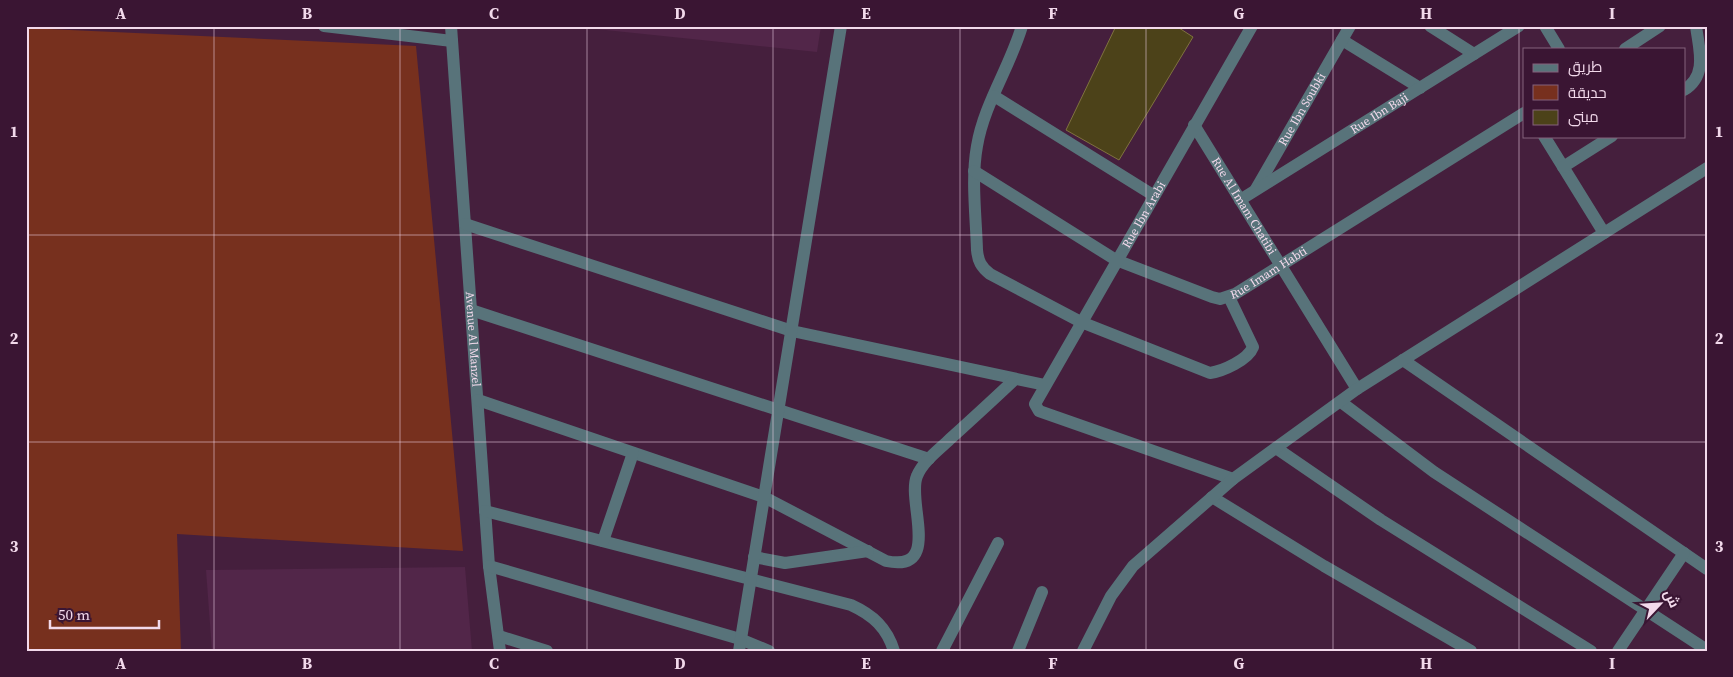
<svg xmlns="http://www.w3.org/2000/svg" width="1733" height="677" viewBox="0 0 1733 677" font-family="'Source Serif 4',Cairo,serif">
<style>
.built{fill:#522649}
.green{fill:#77301e}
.building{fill:#4c4219;stroke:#7f723f}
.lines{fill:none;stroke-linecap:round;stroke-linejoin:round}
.minor{stroke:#58737a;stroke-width:12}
.grid{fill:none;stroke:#f2d9eb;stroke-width:1;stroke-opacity:0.55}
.labels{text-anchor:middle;stroke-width:5;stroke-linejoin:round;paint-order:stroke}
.street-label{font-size:12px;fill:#f2d9eb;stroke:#3a1533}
.neatline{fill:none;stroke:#f2d9eb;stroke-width:2}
.grid-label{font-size:16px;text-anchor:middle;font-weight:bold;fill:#f2d9eb}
</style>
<rect width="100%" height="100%" fill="#451f3d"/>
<g class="built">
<path d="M567,26H821L817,52Z"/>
<path d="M465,567L472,651H212L206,570Z"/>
</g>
<path class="green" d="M26,28L416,46L463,551L177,534L181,651H26Z"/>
<path class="building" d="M1116,26H1176L1193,37L1119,160L1066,130Z"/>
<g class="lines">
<g class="minor">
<path d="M324,26L452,41"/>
<path id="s1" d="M451,26L489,566L500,651"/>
<path d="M1022,26C1010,67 984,104 977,146C971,179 976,216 977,250C978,261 981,267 990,274L1081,322L1210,373C1223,371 1248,360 1253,347L1229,297"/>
<path d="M1430,26L1474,54"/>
<path d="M1545,26L1559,49"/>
<path d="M1342,40L1420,88"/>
<path d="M1625,49L1660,26"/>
<path d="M1684,90C1708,75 1699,50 1696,26"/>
<path d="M994,96L1153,195"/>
<path id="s2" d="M1194,125L1357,389"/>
<path d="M1544,136L1604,233"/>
<path d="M1563,167L1612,136"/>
<path id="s3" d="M974,171L1116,260L1212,297L1220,299L1235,294L1524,113"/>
<path id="s4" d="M1256,189L1350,26"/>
<path id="s5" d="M1240,200L1519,26"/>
<path d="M465,224L792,331L1045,385"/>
<path d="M471,310L929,459"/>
<path d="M1403,360L1707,569"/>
<path d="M478,400L764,497L886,561C943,573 906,501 917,476C923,461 939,450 950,439C972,419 994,399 1015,379"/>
<path d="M1341,402L1434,472L1707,650"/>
<path d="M1276,448L1381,520L1591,651"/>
<path id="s6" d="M1233,479L1039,411L1035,404L1252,26"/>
<path d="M1212,497L1324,566L1471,651"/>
<path d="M485,511L851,605C873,615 887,628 894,651"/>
<path d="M603,541L633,453"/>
<path d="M754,557L785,563L868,551"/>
<path d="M489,566L740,639L769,651"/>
<path d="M499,636L547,651"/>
<path d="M739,651L841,26"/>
<path d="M942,651L998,543"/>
<path d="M1018,651L1042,592"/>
<path d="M1083,651L1111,596L1133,566L1233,479L1357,389L1707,168"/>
<path d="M1618,651L1684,553"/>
</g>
</g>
<path class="grid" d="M214,26V651M400,26V651M587,26V651M773,26V651M960,26V651M1146,26V651M1333,26V651M1519,26V651M26,235H1707M26,442H1707"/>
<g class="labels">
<g class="street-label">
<text dy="4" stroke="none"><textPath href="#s4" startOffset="92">Rue Ibn Soubki</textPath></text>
<text dy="4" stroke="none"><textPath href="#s5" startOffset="164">Rue Ibn Baji</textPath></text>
<text dy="4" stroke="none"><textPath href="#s2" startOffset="95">Rue Al Imam Chatibi</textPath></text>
<text dy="4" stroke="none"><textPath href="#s6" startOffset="432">Rue Ibn Arabi</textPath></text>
<text dy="4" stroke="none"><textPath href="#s3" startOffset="334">Rue Imam Habti</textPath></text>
<text dy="4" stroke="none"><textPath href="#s1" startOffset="314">Avenue Al Manzel</textPath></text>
</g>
</g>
<rect width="1733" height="677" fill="none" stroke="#3a1533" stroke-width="55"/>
<rect x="1523" y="48" width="162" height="90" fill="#3a1533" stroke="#84637d"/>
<rect x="1533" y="64" width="25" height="8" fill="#58737a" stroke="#84637d"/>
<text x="1568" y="72" font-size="15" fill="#f2d9eb">طريق</text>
<rect x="1533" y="85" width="25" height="15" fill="#77301e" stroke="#84637d"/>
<text x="1568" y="98" font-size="15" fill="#f2d9eb">حديقة</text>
<rect x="1533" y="110" width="25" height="15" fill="#4c4219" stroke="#84637d"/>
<text x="1568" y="122" font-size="15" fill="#f2d9eb">مبنى</text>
<g transform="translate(1660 604) rotate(65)" stroke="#3a1533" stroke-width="4" paint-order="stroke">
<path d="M0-4L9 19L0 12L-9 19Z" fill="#f2d9eb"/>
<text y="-8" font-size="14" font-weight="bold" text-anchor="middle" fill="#f2d9eb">ش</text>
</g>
<path d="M50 620v8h109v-8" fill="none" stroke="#f2d9eb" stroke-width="2.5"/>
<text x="58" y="620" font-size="15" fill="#f2d9eb" stroke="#3a1533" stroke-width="4" paint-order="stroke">50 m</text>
<rect x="28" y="28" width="1678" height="622" class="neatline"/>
<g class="grid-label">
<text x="121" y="19">A</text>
<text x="307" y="19">B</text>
<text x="494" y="19">C</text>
<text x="680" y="19">D</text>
<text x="866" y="19">E</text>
<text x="1053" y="19">F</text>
<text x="1239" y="19">G</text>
<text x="1426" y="19">H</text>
<text x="1612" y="19">I</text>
<text x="14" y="137">1</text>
<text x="1719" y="137">1</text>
<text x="14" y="344">2</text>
<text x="1719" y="344">2</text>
<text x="14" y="552">3</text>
<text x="1719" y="552">3</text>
<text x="121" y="669">A</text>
<text x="307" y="669">B</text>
<text x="494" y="669">C</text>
<text x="680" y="669">D</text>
<text x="866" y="669">E</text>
<text x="1053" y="669">F</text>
<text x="1239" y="669">G</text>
<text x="1426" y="669">H</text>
<text x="1612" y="669">I</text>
</g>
</svg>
